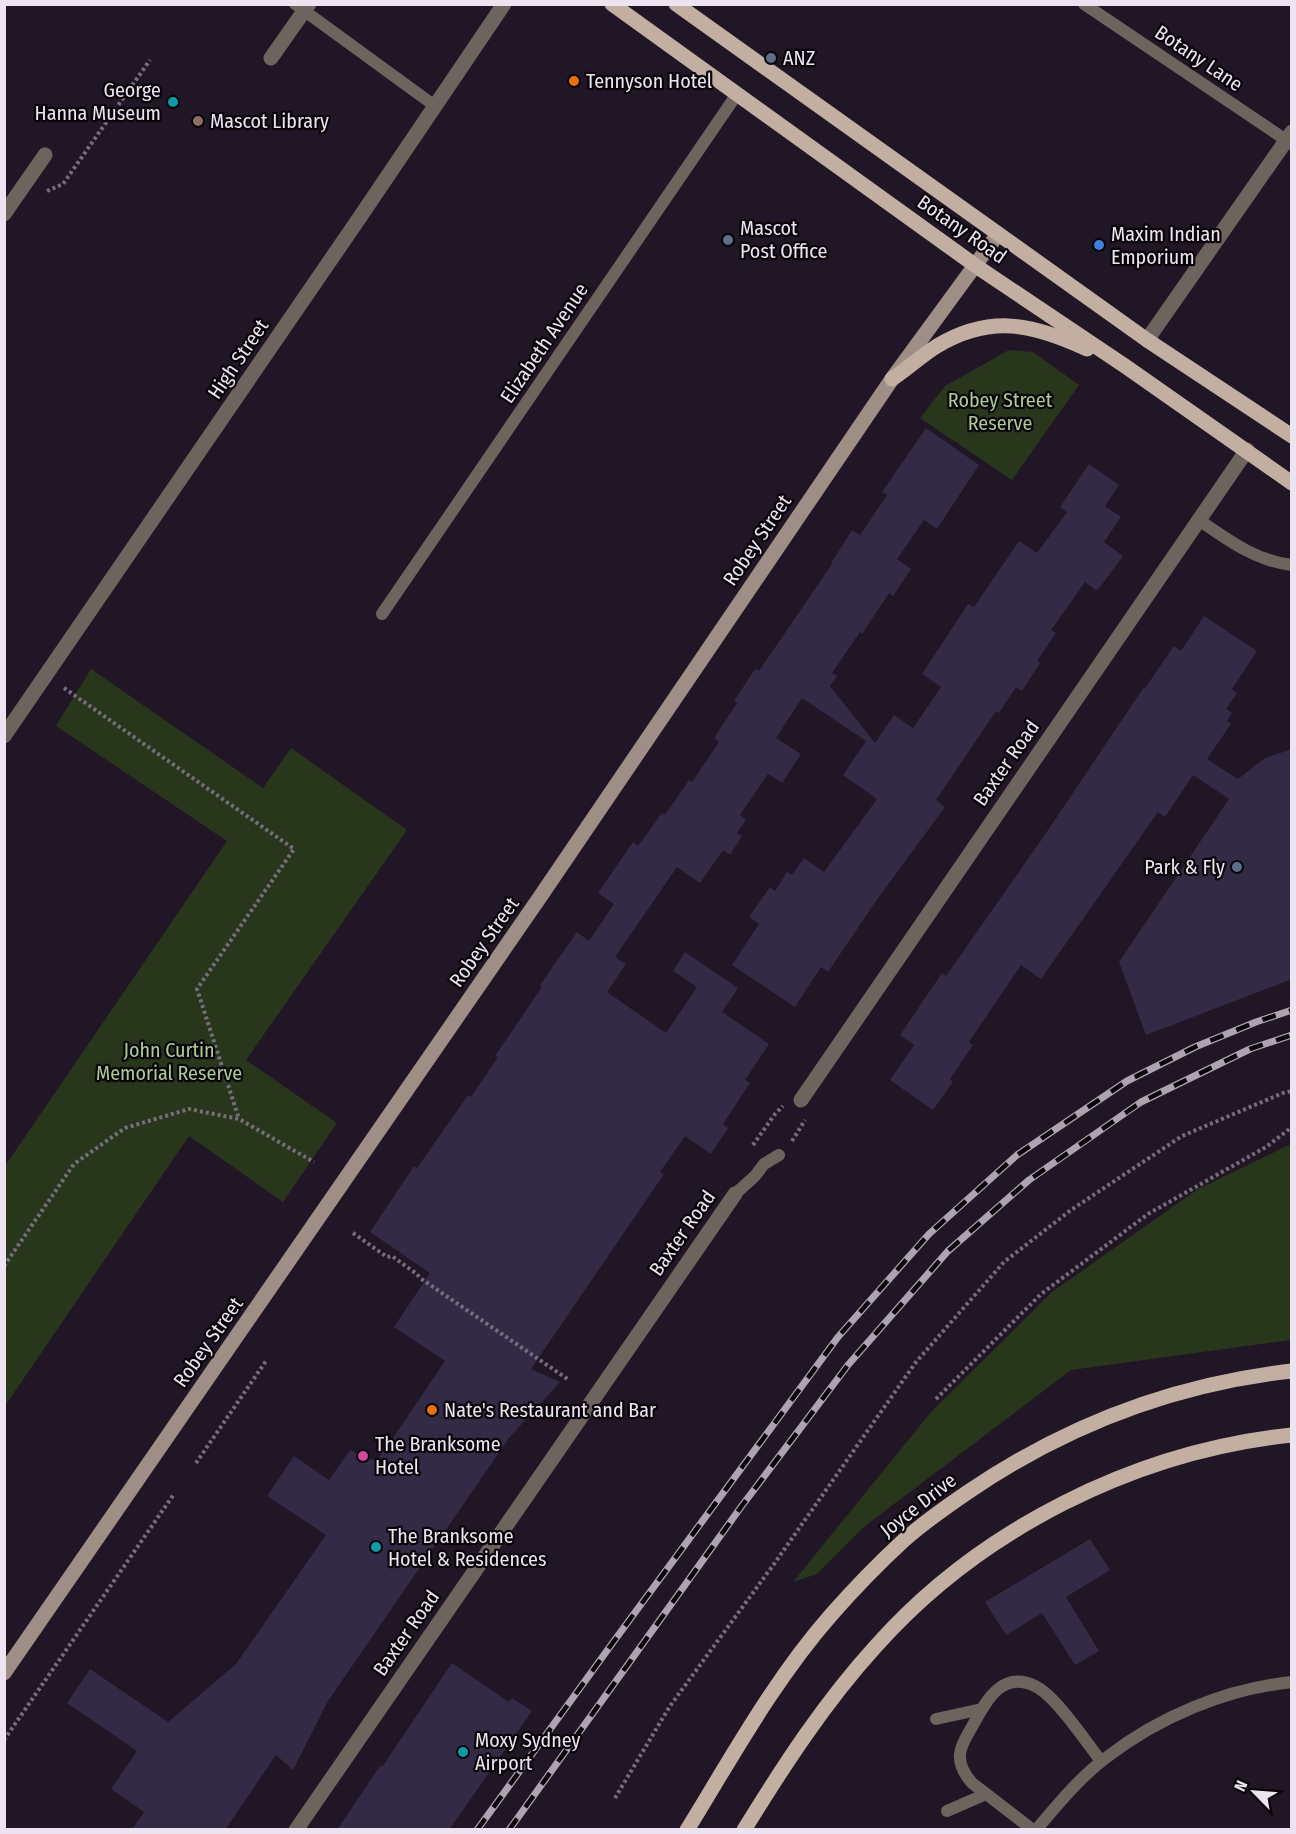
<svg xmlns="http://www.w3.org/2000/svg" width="1296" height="1834" viewBox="0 0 1296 1834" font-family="'Fira Sans Condensed',sans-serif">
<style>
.green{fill:#28361c}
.building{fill:#332a45}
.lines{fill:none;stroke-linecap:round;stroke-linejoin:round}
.path{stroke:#776e7c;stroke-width:4;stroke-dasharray:3 3;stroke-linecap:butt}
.lane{stroke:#6e645e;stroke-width:12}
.street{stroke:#6e645e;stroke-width:15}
.secondary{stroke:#9e8e85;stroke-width:15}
.primary{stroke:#c3aea2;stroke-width:15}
.rail-casing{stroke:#ada4b1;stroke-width:7}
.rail{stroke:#08050a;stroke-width:4.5;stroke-dasharray:14;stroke-linecap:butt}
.service-dot{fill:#5c6f8a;stroke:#08050a;stroke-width:2}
.food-dot{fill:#e8710a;stroke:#08050a;stroke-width:2}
.culture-dot{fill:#0f9aa8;stroke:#08050a;stroke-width:2}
.education-dot{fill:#8d6e63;stroke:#08050a;stroke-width:2}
.shop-dot{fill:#3f7fe0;stroke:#08050a;stroke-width:2}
.hotel-dot{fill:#d1479c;stroke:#08050a;stroke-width:2}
.labels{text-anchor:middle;stroke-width:4.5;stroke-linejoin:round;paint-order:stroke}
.poi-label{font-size:20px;fill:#ece4f0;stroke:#08050a;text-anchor:start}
.street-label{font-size:20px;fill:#ece4f0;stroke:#08050a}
.park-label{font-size:20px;fill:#aecb96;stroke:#08050a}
</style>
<rect width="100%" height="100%" fill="#211626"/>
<g class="green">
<path d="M1009,350L1033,352L1079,385L1012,480L920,418L945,386Z"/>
<path d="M91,669L263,788L291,748L407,830L246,1060L337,1123L283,1202L189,1136L5,1406V1166L227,841L56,726Z"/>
<path d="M1291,1144V1340L1071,1370L865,1526L817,1574L793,1582L931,1412L1052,1292L1198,1189Z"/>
</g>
<g class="building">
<path d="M926,428L979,465L937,529L924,520L897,559L911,569L893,596L889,593L862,634L860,632L832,673L837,676L830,686L875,743L894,715L913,728L941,687L922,674L968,604L974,607L1019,541L1037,553L1067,512L1060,507L1089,464L1119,485L1105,506L1121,517L1104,542L1123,556L1097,591L1085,582L1051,630L1056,633L1037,661L1040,663L1022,691L1016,687L999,713L996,711L936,800L945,807L876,901L828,972L821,967L795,1007L732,965L759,924L749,917L770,887L775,891L787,872L792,875L804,858L824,872L877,799L843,775L866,741L802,698L776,738L801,754L782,783L768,774L740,815L746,820L737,833L742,836L730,855L723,850L700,883L677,867L615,957L626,964L607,992L666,1033L697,987L673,971L685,952L738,988L722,1012L769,1044L745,1080L750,1083L723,1124L728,1128L711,1154L685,1136L660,1172L664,1174L531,1369L560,1382L509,1438L328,1701L293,1770L276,1755L225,1830H132L144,1812L111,1789L137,1751L67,1703L90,1669L168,1722L236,1664L326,1535L267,1496L294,1456L329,1480L350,1450L376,1461L391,1441L445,1361L394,1327L430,1273L370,1232L414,1166L417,1168L468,1095L471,1097L498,1057L495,1056L542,987L540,985L577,932L589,941L614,904L598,893L633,842L638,846L662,813L665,815L689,780L692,782L719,742L714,738L737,703L734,701L755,669L759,671L832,564L831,563L852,530L860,535L887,495L882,492Z"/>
<path d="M1204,616L1257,651L1232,689L1237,693L1226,709L1232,713L1227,721L1231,724L1207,759L1238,779L1265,758L1292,749V979L1146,1035L1119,962L1229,799L1193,775L1165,817L1158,812L1041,979L1021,965L969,1042L973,1045L950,1079L953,1082L933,1110L890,1080L914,1045L900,1035L942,973L946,976L1044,836L1144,687L1145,688L1174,646L1181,651Z"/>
<path d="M1090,1539L1110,1570L1066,1597L1099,1651L1075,1665L1042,1613L1006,1635L985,1602Z"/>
<path d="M452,1663L509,1702L512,1698L532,1711L449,1830H337L380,1766L382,1767Z"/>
</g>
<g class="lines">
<g class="path">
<path d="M47,191L63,184L150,60"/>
<path d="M64,688L294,849L197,989L239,1119"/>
<path d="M792,1141L805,1120"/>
<path d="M753,1145L775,1114L783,1106"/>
<path d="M353,1233L387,1257L392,1256L417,1274L420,1278L569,1380"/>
<path d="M4,1266L74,1164L125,1128L189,1109L239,1119L314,1162"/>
<path d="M936,1399L1041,1294L1148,1214L1266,1147L1292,1127"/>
<path d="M196,1463L266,1361"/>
<path d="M4,1740L174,1494"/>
<path d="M615,1798L670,1706L774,1564L916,1362L1004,1262L1071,1210L1182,1136L1283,1093L1292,1091"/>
</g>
<g class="lane">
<path d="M295,4L435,106"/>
<path d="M1084,4L1292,144"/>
<path d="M1199,520C1228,540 1256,561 1292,565"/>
<path d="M382,614L737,94"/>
<path d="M735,1194L755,1176L764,1164L779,1155"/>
<path d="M936,1719L982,1709"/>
<path d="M947,1811L986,1794"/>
<path d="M1033,1830L972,1783C965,1775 959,1765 960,1754C961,1744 968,1734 973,1725C986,1701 1002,1670 1035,1686C1056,1696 1086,1742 1101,1761"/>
<path d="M1036,1830C1058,1804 1080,1777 1107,1757C1159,1717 1225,1689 1292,1682"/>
</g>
<g class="street">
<path d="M271,58L309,4"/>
<path d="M4,214L45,155"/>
<path d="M1147,340L1292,132"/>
<path d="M4,736L360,217L504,4"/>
<path d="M801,1100L1247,450"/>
<path d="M296,1830L735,1194"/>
</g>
<path class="secondary" d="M4,1673L540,897L892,379L998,234"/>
<g class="primary">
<path d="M612,4L976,266L1125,366L1292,483"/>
<path d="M676,4L1147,340L1292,436"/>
<path d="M892,379C907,369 921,356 937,346C991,314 1033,324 1087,349"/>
<path d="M687,1830C732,1757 774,1680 831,1615C853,1590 878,1564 903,1541C923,1523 946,1507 968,1492C1065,1426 1175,1384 1292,1371"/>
<path d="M744,1830C784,1765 825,1702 876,1646C980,1529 1136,1451 1292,1435"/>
</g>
<defs>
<g id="rail">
<path d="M477,1830L614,1641L838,1337L929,1234L1017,1155L1127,1081L1195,1047L1256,1022L1292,1010"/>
<path d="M509,1830L741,1507L848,1365L948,1251L1029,1180L1141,1102L1250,1049L1292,1035"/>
</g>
</defs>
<use href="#rail" class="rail-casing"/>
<use href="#rail" class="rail"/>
</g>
<g class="service-dot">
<circle cx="771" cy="58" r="6"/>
<circle cx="728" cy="240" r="6"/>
<circle cx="1237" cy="867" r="6"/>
</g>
<g class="food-dot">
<circle cx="574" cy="81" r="6"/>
<circle cx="432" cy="1410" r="6"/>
</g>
<g class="culture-dot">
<circle cx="173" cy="102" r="6"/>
<circle cx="376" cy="1547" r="6"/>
<circle cx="463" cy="1752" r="6"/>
</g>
<circle class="education-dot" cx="198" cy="121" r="6"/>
<circle class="shop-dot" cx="1099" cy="245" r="6"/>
<circle class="hotel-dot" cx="363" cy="1456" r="6"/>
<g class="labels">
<g class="poi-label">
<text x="783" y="65">ANZ</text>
<text x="586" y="88">Tennyson Hotel</text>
<text x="161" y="97" text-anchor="end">George<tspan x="161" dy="23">Hanna Museum</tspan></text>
<text x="210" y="128">Mascot Library</text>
<text x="740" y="235">Mascot<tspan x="740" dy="23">Post Office</tspan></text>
<text x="1111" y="241">Maxim Indian<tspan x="1111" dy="23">Emporium</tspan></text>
<text x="1225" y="874" text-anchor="end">Park &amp; Fly</text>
<text x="444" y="1417">Nate's Restaurant and Bar</text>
<text x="375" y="1451">The Branksome<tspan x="375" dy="23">Hotel</tspan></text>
<text x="388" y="1543">The Branksome<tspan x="388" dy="23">Hotel &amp; Residences</tspan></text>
<text x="475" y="1747">Moxy Sydney<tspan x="475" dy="23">Airport</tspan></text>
</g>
<g class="street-label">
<text transform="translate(1199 58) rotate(34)" y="7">Botany Lane</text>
<text transform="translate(962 229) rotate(35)" y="7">Botany Road</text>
<text transform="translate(544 343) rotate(-56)" y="7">Elizabeth Avenue</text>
<text transform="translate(238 359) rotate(-56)" y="7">High Street</text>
<text transform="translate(757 540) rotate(-56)" y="7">Robey Street</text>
<text transform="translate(1006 763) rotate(-55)" y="7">Baxter Road</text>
<text transform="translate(484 942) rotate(-55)" y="7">Robey Street</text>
<text transform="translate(682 1233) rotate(-55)" y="7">Baxter Road</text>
<text transform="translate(208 1342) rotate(-55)" y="7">Robey Street</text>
<text transform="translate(918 1505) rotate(-38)" y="7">Joyce Drive</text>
<text transform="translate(406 1633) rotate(-55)" y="7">Baxter Road</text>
</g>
<g class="park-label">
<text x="1000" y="407">Robey Street<tspan x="1000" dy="23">Reserve</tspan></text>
<text x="169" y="1057">John Curtin<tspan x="169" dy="23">Memorial Reserve</tspan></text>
</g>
</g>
<rect width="1296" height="1834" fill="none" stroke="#ece4f0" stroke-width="12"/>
<g transform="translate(1254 1792) rotate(295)" stroke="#08050a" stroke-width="4.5" paint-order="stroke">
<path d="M0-4.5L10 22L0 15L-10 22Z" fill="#ece4f0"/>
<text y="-9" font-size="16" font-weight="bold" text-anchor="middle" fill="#ece4f0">N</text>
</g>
</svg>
